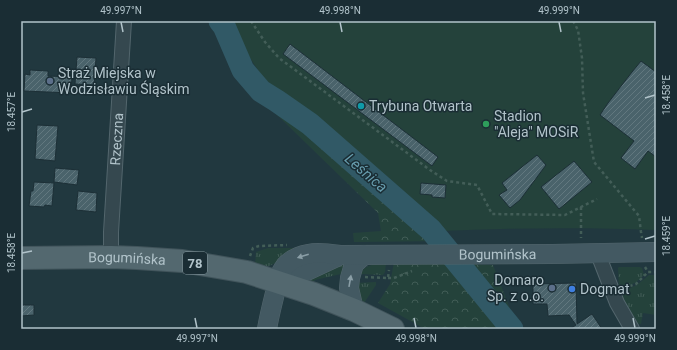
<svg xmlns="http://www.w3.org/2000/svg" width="677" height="350" viewBox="0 0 677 350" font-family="Roboto,sans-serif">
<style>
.grass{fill:url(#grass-tufts)}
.forest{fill:url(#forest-crowns)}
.garden{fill:#24423b}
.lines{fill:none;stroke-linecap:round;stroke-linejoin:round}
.river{stroke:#315966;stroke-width:23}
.building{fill:url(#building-hatch);stroke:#1c2f36}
.street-casing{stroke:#53666d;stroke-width:16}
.secondary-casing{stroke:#53666d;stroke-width:20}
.primary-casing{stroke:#41545b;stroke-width:24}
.path{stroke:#435e58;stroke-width:2.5;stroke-dasharray:3 3;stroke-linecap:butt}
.street{stroke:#35484f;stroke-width:14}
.secondary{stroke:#435962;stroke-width:19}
.primary{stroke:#53686f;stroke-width:22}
.oneway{fill:#8a9ea6}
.ticks{fill:none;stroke:#b1c3ca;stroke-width:1.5}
.service-dot{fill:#5c6f8a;stroke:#1a2d34;stroke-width:1.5}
.culture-dot{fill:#0f9aa8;stroke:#1a2d34;stroke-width:1.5}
.leisure-dot{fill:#2e9e5b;stroke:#1a2d34;stroke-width:1.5}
.shop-dot{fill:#3f7fe0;stroke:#1a2d34;stroke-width:1.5}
.labels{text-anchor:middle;stroke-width:3;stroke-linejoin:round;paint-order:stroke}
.shield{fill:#1a2d34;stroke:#84969d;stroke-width:1}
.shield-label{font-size:13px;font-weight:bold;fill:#b1c3ca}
.poi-label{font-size:14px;fill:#b1c3ca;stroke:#1a2d34;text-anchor:start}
.street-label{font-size:14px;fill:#b1c3ca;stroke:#1a2d34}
.water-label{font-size:15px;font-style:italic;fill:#679cad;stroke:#1a2d34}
.neatline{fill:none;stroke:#b1c3ca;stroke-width:1.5}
.ticks-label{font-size:10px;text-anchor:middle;fill:#b1c3ca}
</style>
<defs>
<pattern id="grass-tufts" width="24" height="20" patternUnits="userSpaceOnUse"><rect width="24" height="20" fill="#24423b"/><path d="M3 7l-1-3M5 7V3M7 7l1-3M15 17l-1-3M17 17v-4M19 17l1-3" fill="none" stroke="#415c56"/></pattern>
<pattern id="forest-crowns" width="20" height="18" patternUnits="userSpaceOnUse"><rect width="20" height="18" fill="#24423b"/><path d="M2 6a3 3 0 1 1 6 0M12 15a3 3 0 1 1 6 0" fill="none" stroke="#415c56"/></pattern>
<pattern id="building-hatch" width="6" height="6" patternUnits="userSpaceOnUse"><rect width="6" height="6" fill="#4a636b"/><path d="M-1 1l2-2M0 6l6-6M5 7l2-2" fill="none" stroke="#62787f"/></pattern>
</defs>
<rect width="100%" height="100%" fill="#21383f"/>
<g class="grass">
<path d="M268,248H313L297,253L269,266L264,267L255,266L256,252Z"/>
<path d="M386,263L385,272L383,275L360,274C365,264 376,264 386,263Z"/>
<path d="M339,264H348L345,273L315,280L312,283L303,280Z"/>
<path d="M619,267H640L642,268L644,275L635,283L619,288L618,268Z"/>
<path d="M649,275H656V315L643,313L641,324L636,323L623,303L620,292L637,285Z"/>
<path d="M376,282V285L364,303L360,300L356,283Z"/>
</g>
<g class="forest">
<path d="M212,21H224L264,83L328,136L378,179L446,241L354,242L353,233L381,231L378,213L274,112L240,74Z"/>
<path d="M394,262L493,265L512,314L521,329H425L378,303L390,284Z"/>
</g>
<path class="garden" d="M229,21H652L656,26V230C584,227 512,228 440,231L346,148L287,101L262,76L242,46L231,26Z"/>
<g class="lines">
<path class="river" d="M220,21L224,26L243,70L261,91L277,101L310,124L431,230L512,329"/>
</g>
<g class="building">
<path d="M290,44L438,157L432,166L283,54Z"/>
<path d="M77,57L96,58L94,85L75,84Z"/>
<path d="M641,61L656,72V157L648,151L635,169L621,158L634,141L600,115L608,103L632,72Z"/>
<path d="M30,70L48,71V76L72,77L71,93L24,91L25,74L30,75Z"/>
<path d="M37,125L58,126L55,161L35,159Z"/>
<path d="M537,155L546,165L520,200L510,208L499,195L507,190L502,183Z"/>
<path d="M574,161L592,182L559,209L541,187Z"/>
<path d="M55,168L79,170L77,185L54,182Z"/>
<path d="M34,182L54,183L52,206L45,205L44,207L29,206L31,191H33Z"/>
<path d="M421,183L446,185L445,198L432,197V195L420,194Z"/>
<path d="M78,191L97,193L96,212L76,210Z"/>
<path d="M576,283L577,324L592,314L602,329H570L576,325L569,315L548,316L547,304H533V284Z"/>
<path d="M21,305H34V315L21,316Z"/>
</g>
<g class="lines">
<defs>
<g id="street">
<path d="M598,254L617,303L632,329"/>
<path id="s1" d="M111,257V232L124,21"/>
</g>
<g id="secondary">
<path d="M278,281L294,277L337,257"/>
<path d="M354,310L349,288L350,278L354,264L364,255"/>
<path id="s2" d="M267,329C269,317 272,305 275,293C277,285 278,276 283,269C289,258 306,253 318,253C325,253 333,254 340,255L552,254L656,252"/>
</g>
<g id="primary">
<path id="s3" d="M21,258L111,257L137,258L182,261L247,272L314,294L354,310L393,329"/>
</g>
</defs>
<use href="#street" class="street-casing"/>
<use href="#secondary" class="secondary-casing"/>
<use href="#primary" class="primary-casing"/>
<g class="path">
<path d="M251,21L265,42L279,58L430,170L447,181L477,185L492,214L565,215L597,199"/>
<path d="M573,21L578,30L582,58L583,93L594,162L639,216L641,232L642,238"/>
<path d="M581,207V238"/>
<path d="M250,256L253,248L259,246L287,245"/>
<path d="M645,267L648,272H656"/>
<path d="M365,277L388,278L389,270"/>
<path d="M388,278H394L412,271"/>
<path d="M624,288L636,284L648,272"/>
</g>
<use href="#street" class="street"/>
<use href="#secondary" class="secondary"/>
<use href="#primary" class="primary"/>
</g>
<defs><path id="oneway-solid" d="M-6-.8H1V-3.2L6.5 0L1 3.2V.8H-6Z"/></defs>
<g class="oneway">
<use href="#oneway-solid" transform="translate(303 256) rotate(163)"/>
<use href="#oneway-solid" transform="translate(350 281) rotate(-80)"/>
</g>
<path class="ticks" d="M121,22L123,32M340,22L342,32M559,22L561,32M645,98L655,95M22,112L32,109M645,239L655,236M22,253L32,251M195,318L197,328M414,318L416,328M633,318L635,328"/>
<g class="service-dot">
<circle cx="50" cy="81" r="4"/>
<circle cx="552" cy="288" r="4"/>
</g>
<circle class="culture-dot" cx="361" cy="106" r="4"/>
<circle class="leisure-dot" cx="486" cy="124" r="4"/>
<circle class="shop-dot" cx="572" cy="289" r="4"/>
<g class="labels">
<rect class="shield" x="183" y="252" width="24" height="22" rx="3"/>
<g class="shield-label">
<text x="195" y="268">78</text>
</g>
<g class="poi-label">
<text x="58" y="78">Straż Miejska w<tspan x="58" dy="16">Wodzisławiu Śląskim</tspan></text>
<text x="369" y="111">Trybuna Otwarta</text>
<text x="494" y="121">Stadion<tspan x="494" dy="16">"Aleja" MOSiR</tspan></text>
<text x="544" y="285" text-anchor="end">Domaro<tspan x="544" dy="16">Sp. z o.o.</tspan></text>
<text x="580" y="294">Dogmat</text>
</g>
<g class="street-label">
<text dy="5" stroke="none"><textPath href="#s1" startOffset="118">Rzeczna</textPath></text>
<text dy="5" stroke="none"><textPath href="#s2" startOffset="282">Bogumińska</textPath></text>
<text dy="5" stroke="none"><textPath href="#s3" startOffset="106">Bogumińska</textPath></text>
</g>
<g class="water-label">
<text transform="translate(366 173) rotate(41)" y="5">Leśnica</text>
</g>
</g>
<rect width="677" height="350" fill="none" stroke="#1a2d34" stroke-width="44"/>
<rect x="22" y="22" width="633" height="306" class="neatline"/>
<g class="ticks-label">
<text x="121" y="14">49.997°N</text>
<text x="340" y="14">49.998°N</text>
<text x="559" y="14">49.999°N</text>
<text transform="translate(666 95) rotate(-90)" y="4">18.458°E</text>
<text transform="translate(11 112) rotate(-90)" y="4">18.457°E</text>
<text transform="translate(666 236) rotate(-90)" y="4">18.459°E</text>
<text transform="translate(11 253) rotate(-90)" y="4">18.458°E</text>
<text x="197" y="342">49.997°N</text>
<text x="416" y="342">49.998°N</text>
<text x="635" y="342">49.999°N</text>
</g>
</svg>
